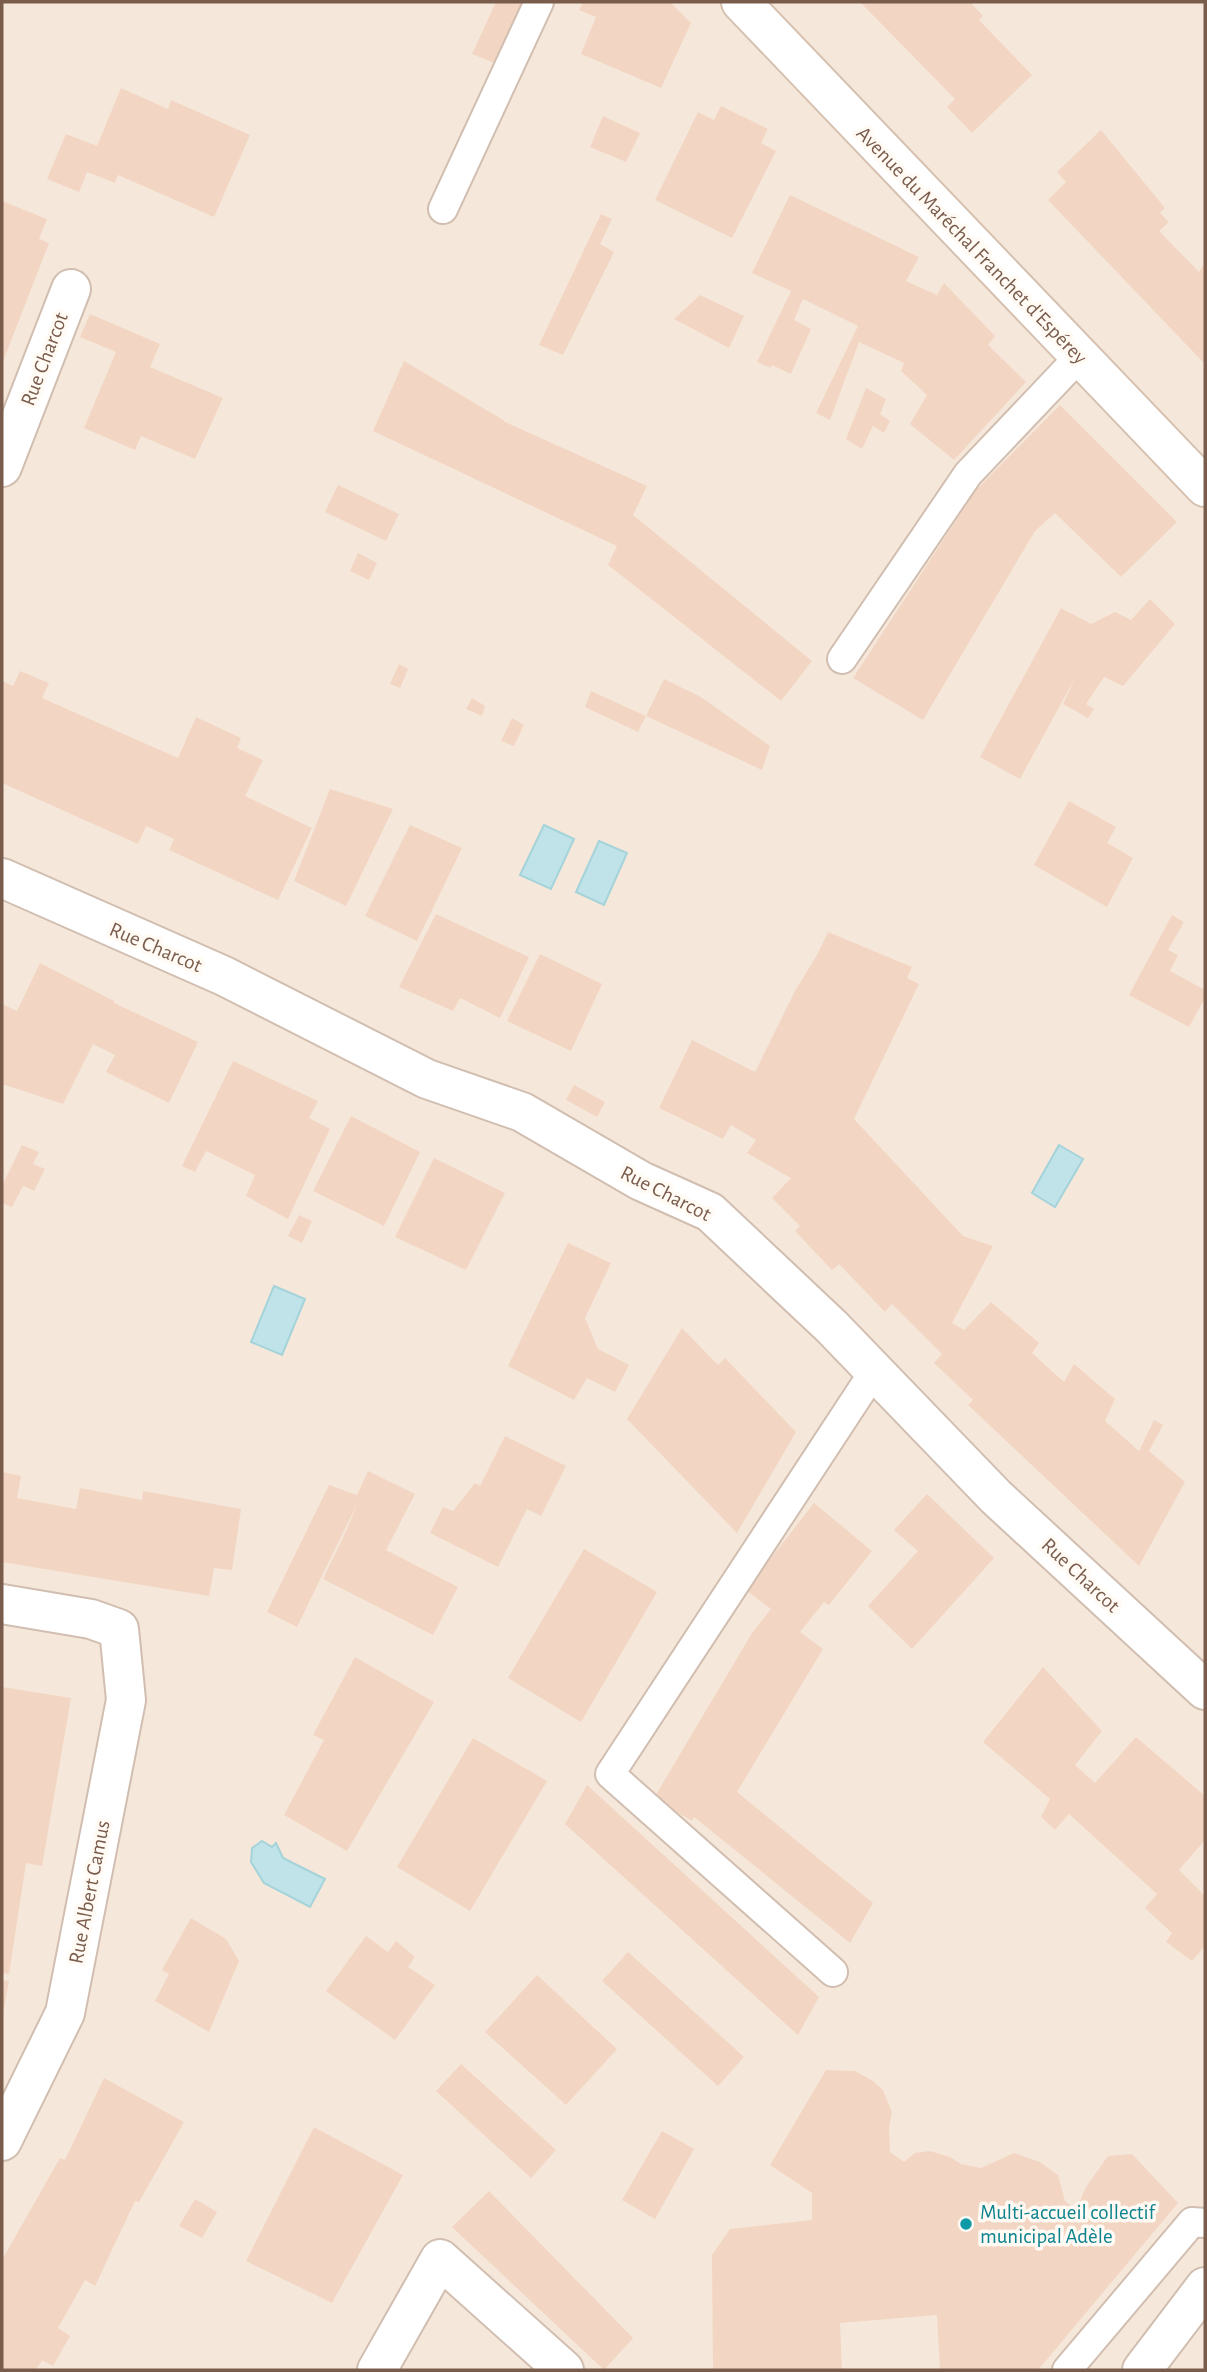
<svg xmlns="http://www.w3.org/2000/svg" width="1207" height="2372" viewBox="0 0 1207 2372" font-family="'Alegreya Sans',sans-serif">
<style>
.residential{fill:#f5e8da}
.water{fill:#bfe3e8;stroke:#a5d3da;stroke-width:2}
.building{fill:#f3d5c3}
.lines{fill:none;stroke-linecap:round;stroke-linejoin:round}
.service-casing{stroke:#d1beb0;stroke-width:32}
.minor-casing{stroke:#d1beb0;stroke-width:42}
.secondary-casing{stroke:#d6c0b0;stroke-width:42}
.service{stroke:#fff;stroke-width:28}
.minor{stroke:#fff;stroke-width:38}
.secondary{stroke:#fff;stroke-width:38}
.culture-dot{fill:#0f9aa8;stroke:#fffaf3;stroke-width:2.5}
.labels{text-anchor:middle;stroke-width:7;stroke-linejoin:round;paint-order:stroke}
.street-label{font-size:21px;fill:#7a5c4d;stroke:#fffaf3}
.culture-label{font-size:21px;fill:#0d838f;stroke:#fffaf3;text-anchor:start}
</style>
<rect width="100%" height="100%" fill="#fdf6ec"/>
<rect class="residential" x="2" y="2" width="1203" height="2368"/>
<g class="water">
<path d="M544,825L574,839L551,889L520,875Z"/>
<path d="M599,841L627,853L604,905L576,892Z"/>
<path d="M1059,1145L1083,1159L1055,1207L1032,1193Z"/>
<path d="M274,1286L305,1299L282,1355L251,1342Z"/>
<path d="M262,1841L272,1847L276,1843L283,1858L325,1879L310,1907L264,1883L251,1862L252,1848Z"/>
</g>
<g class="building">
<path d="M496,2H523L495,63L472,54Z"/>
<path d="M583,2H670L691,23L661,88L581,54L596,17L579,10Z"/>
<path d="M860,2H970L983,16L979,20L1032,75L972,133L947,107L955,99Z"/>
<path d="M121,88L168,109L171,100L250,135L214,217L118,175L115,183L87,172L79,192L47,179L66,134L97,146Z"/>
<path d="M721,106L768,129L761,143L776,151L732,238L655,200L698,112L714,120Z"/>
<path d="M603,116L640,133L626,162L590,147Z"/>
<path d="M1101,130L1165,208L1160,213L1169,222L1159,231L1199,272L1205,262V359L1203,362L1048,200L1066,182L1057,172Z"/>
<path d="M790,195L919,257L906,281L937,295L944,283L995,336L988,345L1026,382L954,460L910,424L927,395L901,371L904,363L859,342L830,420L816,413L858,326L803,299L794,320L811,329L791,374L772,365L771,368L757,362L791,291L752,273Z"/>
<path d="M2,201L47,219L39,239L49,243L2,364Z"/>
<path d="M601,214L612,219L600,244L614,252L563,355L539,345Z"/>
<path d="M700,295L744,316L729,348L674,319Z"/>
<path d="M90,314L160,344L150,367L223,398L195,459L141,436L135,450L84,428L116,352L80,337Z"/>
<path d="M404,361L505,421H503L647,486L633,515L812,661L781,701L608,565L617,546L373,431Z"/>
<path d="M866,388L886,399L880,414L890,421L884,433L873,426L862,449L846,439Z"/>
<path d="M1060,405L1177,522L1121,577L1055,513L1035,531L923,720L853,678L976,490Z"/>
<path d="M338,485L399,514L386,541L325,512Z"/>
<path d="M358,553L377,563L369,580L350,571Z"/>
<path d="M1150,599L1175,624L1123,686L1104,677L1086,704L1094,709L1088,718L1063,704L1076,676L1020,779L980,757L1061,608L1091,624L1115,612L1131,620Z"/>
<path d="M399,664L408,669L400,688L390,684Z"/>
<path d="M20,671L49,683L42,698L178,758L196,717L241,738L237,748L263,760L245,796L312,828L278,900L169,850L174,839L146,826L138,844L2,783V681L13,686Z"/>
<path d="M664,679L701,697L770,746L762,770L646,716Z"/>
<path d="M591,691L646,716L638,732L585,707Z"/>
<path d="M472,698L485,706L482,716L466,709Z"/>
<path d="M512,718L524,725L514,746L501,741Z"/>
<path d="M330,789L393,809L346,906L294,881Z"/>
<path d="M1069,801L1116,827L1107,843L1133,858L1107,907L1034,865Z"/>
<path d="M410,825L462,848L417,941L365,916Z"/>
<path d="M436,914L529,957L500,1018L460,998L453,1011L399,987Z"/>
<path d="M1172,915L1184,922L1168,950L1178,955L1170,971L1205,990V998L1189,1027L1129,995Z"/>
<path d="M828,932L912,967L907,978L919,984L854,1119L963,1236L993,1246L952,1323L964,1330L991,1302L1039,1343L1032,1353L1064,1382L1074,1364L1115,1399L1105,1421L1139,1451L1154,1420L1163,1425L1149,1451L1185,1482L1139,1566L968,1405L973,1400L934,1363L942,1354L892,1304L885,1312L839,1264L832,1270L795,1231L800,1226L772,1198L791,1178L747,1153L756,1140L731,1125L723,1139L659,1108L692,1040L755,1072L795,991L817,955Z"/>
<path d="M540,954L602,984L571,1051L507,1021Z"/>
<path d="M40,963L114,1001V1003L198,1042L169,1103L106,1072L115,1055L93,1044L63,1104L2,1084V1004L17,1011Z"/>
<path d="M233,1061L318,1101L309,1118L330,1129L288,1219L246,1196L255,1175L206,1151L195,1172L182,1166Z"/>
<path d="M574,1085L605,1102L597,1117L566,1100Z"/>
<path d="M351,1116L420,1152L384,1226L313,1191Z"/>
<path d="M22,1145L39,1152L33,1164L45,1169L34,1191L23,1186L12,1207L2,1203V1186Z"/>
<path d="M434,1158L505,1193L466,1270L395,1237Z"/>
<path d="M299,1215L312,1221L302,1243L288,1236Z"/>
<path d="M568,1243L611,1263L585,1318L598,1349L629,1365L615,1392L587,1378L574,1400L508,1366Z"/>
<path d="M682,1328L718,1365L725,1358L796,1432L737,1533L627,1419Z"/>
<path d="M505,1436L566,1466L541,1516L527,1509L498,1567L430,1533L443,1507L453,1511L475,1483L480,1486Z"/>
<path d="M368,1471L415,1494L386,1550L458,1587L433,1635L323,1579L347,1529L358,1502L297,1627L267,1612L329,1485L357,1495Z"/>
<path d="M2,1472L21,1476L17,1498L76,1509L80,1488L142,1500L143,1491L241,1509L232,1570L214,1568L209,1596L2,1562Z"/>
<path d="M927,1494L994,1558L912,1649L868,1606L918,1551L894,1530Z"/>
<path d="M814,1503L872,1551L829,1605L824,1602L800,1632L823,1649L737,1792L873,1903L850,1943L694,1817L692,1821L654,1798L752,1633L771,1609L746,1590Z"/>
<path d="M584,1549L657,1592L581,1722L508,1678Z"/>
<path d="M355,1657L434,1702L347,1851L284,1815L324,1740L313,1735Z"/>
<path d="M1043,1667L1102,1731L1075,1765L1095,1783L1136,1737L1205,1796V1840L1179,1870L1205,1896V1946L1192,1961L1166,1942L1172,1933L1145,1908L1157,1894L1069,1814L1055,1830L1041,1817L1050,1799L983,1742Z"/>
<path d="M2,1687L71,1698L42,1866L26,1863L9,1974L2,1973Z"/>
<path d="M473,1738L547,1781L470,1911L397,1867Z"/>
<path d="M587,1785L819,1997L798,2035L565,1824Z"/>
<path d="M191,1918L226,1939L239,1961L209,2032L155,2001L169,1974L162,1970Z"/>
<path d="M366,1936L388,1952L396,1941L415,1957L408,1967L435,1985L395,2040L326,1991Z"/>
<path d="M628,1952L744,2057L718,2086L602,1981Z"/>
<path d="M537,1975L617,2049L566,2105L485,2032Z"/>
<path d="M2,1980L9,1981L2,2019Z"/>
<path d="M461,2064L556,2150L531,2178L436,2091Z"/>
<path d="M826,2070L855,2071L873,2081L883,2090L892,2112L889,2128L890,2152L904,2162L915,2153L930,2151L950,2157L961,2164L981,2168L1014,2153L1040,2162L1058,2175L1065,2201L1076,2210L1086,2187L1108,2156L1132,2154L1178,2203L1038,2370H940L937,2315L840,2323L842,2370H713L712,2255L730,2229L812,2220V2193L770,2165Z"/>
<path d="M104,2078L184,2122L139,2202L135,2201L95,2286L85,2280L58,2328L70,2336L53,2366L42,2360L36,2370H2V2260L60,2158L65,2160Z"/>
<path d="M314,2127L403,2175L332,2303L246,2261Z"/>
<path d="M662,2131L694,2149L655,2219L622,2200Z"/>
<path d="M489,2191L633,2338L604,2370L452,2227Z"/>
<path d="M195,2199L217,2212L202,2238L179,2226Z"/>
</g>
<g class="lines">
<defs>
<g id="service">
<path d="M443,209L539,2"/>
<path d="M842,659L968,474L1079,357"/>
<path d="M833,1972L610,1774L875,1370"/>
<path d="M1067,2370L1192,2222L1205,2223"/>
</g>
<g id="minor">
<path d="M2,467L71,289"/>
<path d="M2,878L224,976L427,1079L522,1112L641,1181L710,1212L832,1327L996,1497L1205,1690"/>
<path d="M2,1604L91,1619L119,1629L126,1700L65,2013L2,2141"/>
<path d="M377,2370L440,2259L564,2370"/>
<path d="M1142,2370L1205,2287"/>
</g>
<path id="secondary" d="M741,2L1205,487"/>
</defs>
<use href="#service" class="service-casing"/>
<use href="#minor" class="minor-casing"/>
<use href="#secondary" class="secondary-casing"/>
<use href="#service" class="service"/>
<use href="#minor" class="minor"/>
<use href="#secondary" class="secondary"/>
</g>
<circle class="culture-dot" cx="966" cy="2224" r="7"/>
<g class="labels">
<g class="street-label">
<text transform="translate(972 245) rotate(46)" y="7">Avenue du Maréchal Franchet d'Espérey</text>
<text transform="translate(44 359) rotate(-69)" y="7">Rue Charcot</text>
<text transform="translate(156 947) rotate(23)" y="7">Rue Charcot</text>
<text transform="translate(666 1193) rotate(27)" y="7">Rue Charcot</text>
<text transform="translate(1081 1575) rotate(43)" y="7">Rue Charcot</text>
<text transform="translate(89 1892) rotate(-79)" y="7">Rue Albert Camus</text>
</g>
<g class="culture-label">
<text x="980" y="2219">Multi-accueil collectif<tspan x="980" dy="24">municipal Adèle</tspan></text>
</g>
</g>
<rect width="1207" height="2372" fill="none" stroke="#7a5c4d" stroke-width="7"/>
</svg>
